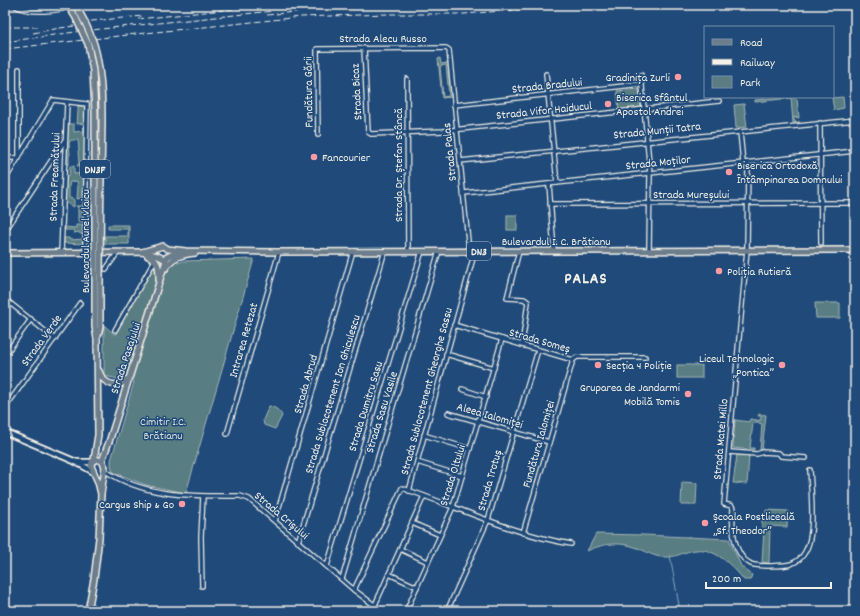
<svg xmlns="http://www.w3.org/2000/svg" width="860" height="616" viewBox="0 0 860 616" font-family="Dekko,sans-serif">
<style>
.green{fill:#597d82;stroke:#a6b7b5;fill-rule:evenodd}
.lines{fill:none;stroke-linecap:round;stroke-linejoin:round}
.stream{stroke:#8ca8bf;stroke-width:1}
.street-casing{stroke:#f4f1e8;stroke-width:6}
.secondary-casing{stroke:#f4f1e8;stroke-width:8}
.primary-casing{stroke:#f4f1e8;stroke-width:8}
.street{stroke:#1f4a7a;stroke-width:3.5}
.secondary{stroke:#1f4a7a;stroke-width:4.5}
.primary{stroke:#6c7d8c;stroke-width:5}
.rail{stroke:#f4f1e8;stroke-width:1;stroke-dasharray:6 3;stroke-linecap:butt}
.primary-bridge-casing{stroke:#f4f1e8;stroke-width:8;stroke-linecap:butt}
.primary-bridge{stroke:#6c7d8c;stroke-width:5}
.poi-dot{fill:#ff9aa2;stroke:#1f4a7a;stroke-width:1.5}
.labels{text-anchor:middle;stroke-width:3;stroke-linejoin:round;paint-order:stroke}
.shield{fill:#1f4a7a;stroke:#b4bfc7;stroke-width:1}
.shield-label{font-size:11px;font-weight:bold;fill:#f4f1e8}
.street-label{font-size:12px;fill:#f4f1e8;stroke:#1f4a7a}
.poi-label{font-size:12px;fill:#f4f1e8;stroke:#1f4a7a;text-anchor:start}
.park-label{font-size:12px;fill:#dde0d9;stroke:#1f4a7a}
.district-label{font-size:16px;font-weight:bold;letter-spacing:1px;fill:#f4f1e8;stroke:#1f4a7a}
</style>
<rect width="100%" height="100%" fill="#1f4a7a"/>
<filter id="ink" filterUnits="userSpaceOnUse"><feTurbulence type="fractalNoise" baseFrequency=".025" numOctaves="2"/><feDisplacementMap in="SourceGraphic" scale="8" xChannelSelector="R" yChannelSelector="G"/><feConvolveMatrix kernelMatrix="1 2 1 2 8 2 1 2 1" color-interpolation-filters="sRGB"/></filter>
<g filter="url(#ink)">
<g class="green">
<path d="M440,58L441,64L448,63L451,97L442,98L438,59ZM446,65L449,96L443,97L440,66Z"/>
<path d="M639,89L641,108L619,110L617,91Z"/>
<path d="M779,97H795L797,99L799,118L794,117V120L796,122H800L793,123L791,98L755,102V100Z"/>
<path d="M843,97L844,108L834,110L832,98Z"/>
<path d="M744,104L747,127L736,128L734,105Z"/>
<path d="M78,106H85V222L78,221V207L76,206H84L83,198L77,199L78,186L77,181L70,182L69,186V198L74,199V207L65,202L66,176H69L70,166H74V174L84,173L83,165L77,166L79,163L78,151H79L78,140H71L69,143L70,155H69V164H66L68,124H74V132L84,131L83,123L77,124L78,112Z"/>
<rect x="507" y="215" width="10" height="15"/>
<path d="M76,225H84V234H80L79,232L74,233V230H65V227L76,228Z"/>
<path d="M108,225H129V244H105V236H128V229H108Z"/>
<path d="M64,238H69L70,240L84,239V244L64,243Z"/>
<path d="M254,259L186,493L146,485L113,472L111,466V460L134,382L104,376V325L115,335L155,262L157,265H173L183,261Z"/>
<path d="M815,303H840V318H816Z"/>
<rect x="677" y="365" width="25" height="13"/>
<path d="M269,406C274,406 281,412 282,416L275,429L264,425L263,420Z"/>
<path d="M759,414L766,415L762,450H760L762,424L758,423V420H761V416H758Z"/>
<path d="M750,419L757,420L756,423H753L750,448H754V450L733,448L735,420L749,422Z"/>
<path d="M737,455L749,456L747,484L733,483Z"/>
<path d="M682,482L697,483L696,505H681Z"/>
<path d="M766,510L788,511L787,527L770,526L769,563L762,562L764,529L762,528V514H766Z"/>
<path d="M596,534L644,535L729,539L741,566L752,575L750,580H744C733,566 714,547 696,550C684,551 677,558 663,557C655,557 647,552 640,549C621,541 604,543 587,551Z"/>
</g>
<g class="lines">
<path class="stream" d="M670,555L680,611"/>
<defs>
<g id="street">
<path d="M14,5C29,15 60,11 76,5"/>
<path d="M364,48L368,132L371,134L443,131L719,101"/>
<path d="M546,74L557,183"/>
<path d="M641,75L650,173L649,251"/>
<path d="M407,79L408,251"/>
<path d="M454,105L642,84"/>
<path d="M820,123L821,243"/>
<path d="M740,132L743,163"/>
<path d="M318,135L317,49L446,48L449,50L469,251"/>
<path d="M5,158H19V69"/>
<path d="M460,161L855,120"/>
<path d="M748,163L747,250L724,504L732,506L733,509C732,525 732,546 744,559C746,561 749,563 751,564C758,567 784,566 791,564C796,562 802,558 805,552C816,535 811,492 810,470"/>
<path d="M5,180L53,100L87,104L85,253"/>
<path d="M549,184L554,251"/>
<path d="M464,193L855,151"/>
<path d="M550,204L855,203"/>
<path d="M5,231L65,140"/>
<path d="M519,251L507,298L524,299L528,302L522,345"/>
<path d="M61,253L67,102"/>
<path d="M106,269L118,252"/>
<path d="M5,299L55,339"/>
<path d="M454,325L573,360L577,357H645"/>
<path d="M115,330L155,260"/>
<path d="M446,354L494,368"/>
<path d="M5,355L31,319"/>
<path d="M462,389L486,397"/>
<path d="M5,408L80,303"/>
<path d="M448,413L549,442"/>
<path d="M227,434L279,252"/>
<path d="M424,435L470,449"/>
<path d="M729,452L757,454L763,452L779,453L781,456L806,458"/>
<path d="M417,462L462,476"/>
<path d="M104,470C146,498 192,496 240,496L249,499L354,590L382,611"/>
<path d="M409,491L475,251"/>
<path d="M275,521L353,251"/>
<path d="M412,523L440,535"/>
<path d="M523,533L573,360"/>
<path d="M298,542L385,251"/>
<path d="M400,549L428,562"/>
<path d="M327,566L422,251"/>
<path d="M389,574L417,587"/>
<path d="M342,579L439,251"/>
<path d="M202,586L201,537L203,496"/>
<path d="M354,590L402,488C458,507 512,534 571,544"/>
<path d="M375,605L424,496"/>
<path d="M406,611L453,507L502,339"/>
<path d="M447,611L488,520L538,350"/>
</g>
<g id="secondary">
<path d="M5,432L74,461L92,471"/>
<path d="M76,462H92"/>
</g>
<g id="primary">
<path d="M142,252L163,246L168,249L186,251L279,252L855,250"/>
<path d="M5,253L142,252L158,256L164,259L171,255L183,252"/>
<path d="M148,256C159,260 159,268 159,279"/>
<path d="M166,268C172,256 183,255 195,253"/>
<path d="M99,371C103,385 118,389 128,379"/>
<path d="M94,460L98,435L97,339"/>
<path d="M102,461L110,439L167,257"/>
<path d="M88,611L94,579L99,538L101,494L105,467L102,461L96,459L92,462L91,466L98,482L101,494"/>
</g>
</defs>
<use href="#street" class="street-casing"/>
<use href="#secondary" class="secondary-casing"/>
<use href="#primary" class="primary-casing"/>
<use href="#street" class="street"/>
<use href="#secondary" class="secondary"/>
<use href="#primary" class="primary"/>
<g class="rail">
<path d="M267,15L356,5"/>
<path d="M138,19L271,5"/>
<path d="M82,22L143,16"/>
<path d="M5,27H40"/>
<path d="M33,33L60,28L88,24"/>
<path d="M5,42L82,31L273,11"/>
<path d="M5,49L136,34L301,17L388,14H464L575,5"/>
</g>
<defs>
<g id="primary-bridge">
<path d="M68,5L76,18L88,44L93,71L95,113V327L97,339"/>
<path d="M75,5C83,17 89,30 94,44C106,85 101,139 101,183C100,231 100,279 100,327L98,336"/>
</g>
</defs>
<use href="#primary-bridge" class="primary-bridge-casing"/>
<use href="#primary-bridge" class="primary-bridge"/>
</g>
</g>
<g class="poi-dot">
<circle cx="678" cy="77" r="4"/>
<circle cx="608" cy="104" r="4"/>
<circle cx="314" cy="157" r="4"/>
<circle cx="729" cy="172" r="4"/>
<circle cx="719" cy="271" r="4"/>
<circle cx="598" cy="365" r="4"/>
<circle cx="782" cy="365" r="4"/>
<circle cx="688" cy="394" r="4"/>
<circle cx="182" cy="504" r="4"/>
<circle cx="705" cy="523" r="4"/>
</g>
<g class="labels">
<g class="shield">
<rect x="80" y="160" width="30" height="18" rx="3"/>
<rect x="467" y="242" width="24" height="18" rx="3"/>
</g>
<g class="shield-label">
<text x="95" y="173">DN3F</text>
<text x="479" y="255">DN3</text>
</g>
<g class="street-label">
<text x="383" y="42">Strada Alecu Russo</text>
<text transform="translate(547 85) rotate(-6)" y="4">Strada Bradului</text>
<text transform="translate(308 92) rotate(-91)" y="4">Fundătura Gării</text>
<text transform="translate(356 92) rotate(-93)" y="4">Strada Bicaz</text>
<text transform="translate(544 110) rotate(-6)" y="4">Strada Vifor Haiducul</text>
<text transform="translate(657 130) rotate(-6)" y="4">Strada Munții Tatra</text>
<text transform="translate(449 152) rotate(-96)" y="4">Strada Palas</text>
<text transform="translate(658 162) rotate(-6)" y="4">Strada Moților</text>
<text transform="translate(398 165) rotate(-90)" y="4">Strada Dr. Ștefan Stâncă</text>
<text transform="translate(54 177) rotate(-88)" y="4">Strada Freamătului</text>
<text x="691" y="198">Strada Mureșului</text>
<text transform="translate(85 241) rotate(-90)" y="4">Bulevardul Aurel Vlaicu</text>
<text x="556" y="245">Bulevardul I. C. Brătianu</text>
<text transform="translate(41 340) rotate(-54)" y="4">Strada Verde</text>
<text transform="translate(243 340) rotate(-74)" y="4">Intrarea Retezat</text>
<text transform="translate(540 340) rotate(16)" y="4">Strada Someș</text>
<text transform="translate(125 358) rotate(-72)" y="4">Strada Pasajului</text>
<text transform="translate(305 384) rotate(-74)" y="4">Strada Abrud</text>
<text transform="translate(426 391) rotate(-75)" y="4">Strada Sublocotenent Gheorghe Sassu</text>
<text transform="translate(332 394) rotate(-73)" y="4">Strada Sublocotenent Ion Ghiculescu</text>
<text transform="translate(365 406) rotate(-73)" y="4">Strada Dumitru Sasu</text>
<text transform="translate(381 412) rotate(-73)" y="4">Strada Sasu Vasile</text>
<text transform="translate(490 415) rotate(16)" y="4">Aleea Ialomiței</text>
<text transform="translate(720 439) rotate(-85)" y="4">Strada Matei Millo</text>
<text transform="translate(538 444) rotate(-74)" y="4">Fundătura Ialomiței</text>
<text transform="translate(452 475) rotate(-73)" y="4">Strada Oltului</text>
<text transform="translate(489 480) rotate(-74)" y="4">Strada Trotuș</text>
<text transform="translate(282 515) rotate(40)" y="4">Strada Crișului</text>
</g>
<g class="poi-label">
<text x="670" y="81" text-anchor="end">Gradinița Zurli</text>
<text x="616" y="101">Biserica Sfântul<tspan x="616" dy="14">Apostol Andrei</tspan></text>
<text x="322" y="161">Fancourier</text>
<text x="737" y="169">Biserica Ortodoxă<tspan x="737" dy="14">Întâmpinarea Domnului</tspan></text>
<text x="727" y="275">Poliția Rutieră</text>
<text x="774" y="362" text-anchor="end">Liceul Tehnologic<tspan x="774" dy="14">„Pontica”</tspan></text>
<text x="606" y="369">Secția 4 Poliție</text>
<text x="680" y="391" text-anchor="end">Gruparea de Jandarmi<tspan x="680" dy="14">Mobilă Tomis</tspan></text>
<text x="174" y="508" text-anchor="end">Cargus Ship &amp; Go</text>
<text x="713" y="520">Școala Postliceală<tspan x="713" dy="14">„Sf. Theodor”</tspan></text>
</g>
<g class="park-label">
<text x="163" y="425">Cimitir I.C.<tspan x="163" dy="14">Brătianu</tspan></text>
</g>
<g class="district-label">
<text x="586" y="283">PALAS</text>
</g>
</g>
<rect width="860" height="616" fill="none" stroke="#1f4a7a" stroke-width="20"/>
<rect x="10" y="10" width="840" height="596" fill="none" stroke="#f4f1e8" stroke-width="1.5" filter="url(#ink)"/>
<rect x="704" y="26" width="130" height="72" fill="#1f4a7a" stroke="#748da6"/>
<rect x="712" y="39" width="20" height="6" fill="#6c7d8c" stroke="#748da6"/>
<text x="740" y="46" font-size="12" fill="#f4f1e8">Road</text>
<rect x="712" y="59" width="20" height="6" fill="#f4f1e8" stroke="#748da6"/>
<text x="740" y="66" font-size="12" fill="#f4f1e8">Railway</text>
<rect x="712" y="76" width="20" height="12" fill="#597d82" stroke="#748da6"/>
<text x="740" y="86" font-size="12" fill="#f4f1e8">Park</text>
<path d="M706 582v6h125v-6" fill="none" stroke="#f4f1e8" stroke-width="2"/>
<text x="712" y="582" font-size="12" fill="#f4f1e8" stroke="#1f4a7a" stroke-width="3" paint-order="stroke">200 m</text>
</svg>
